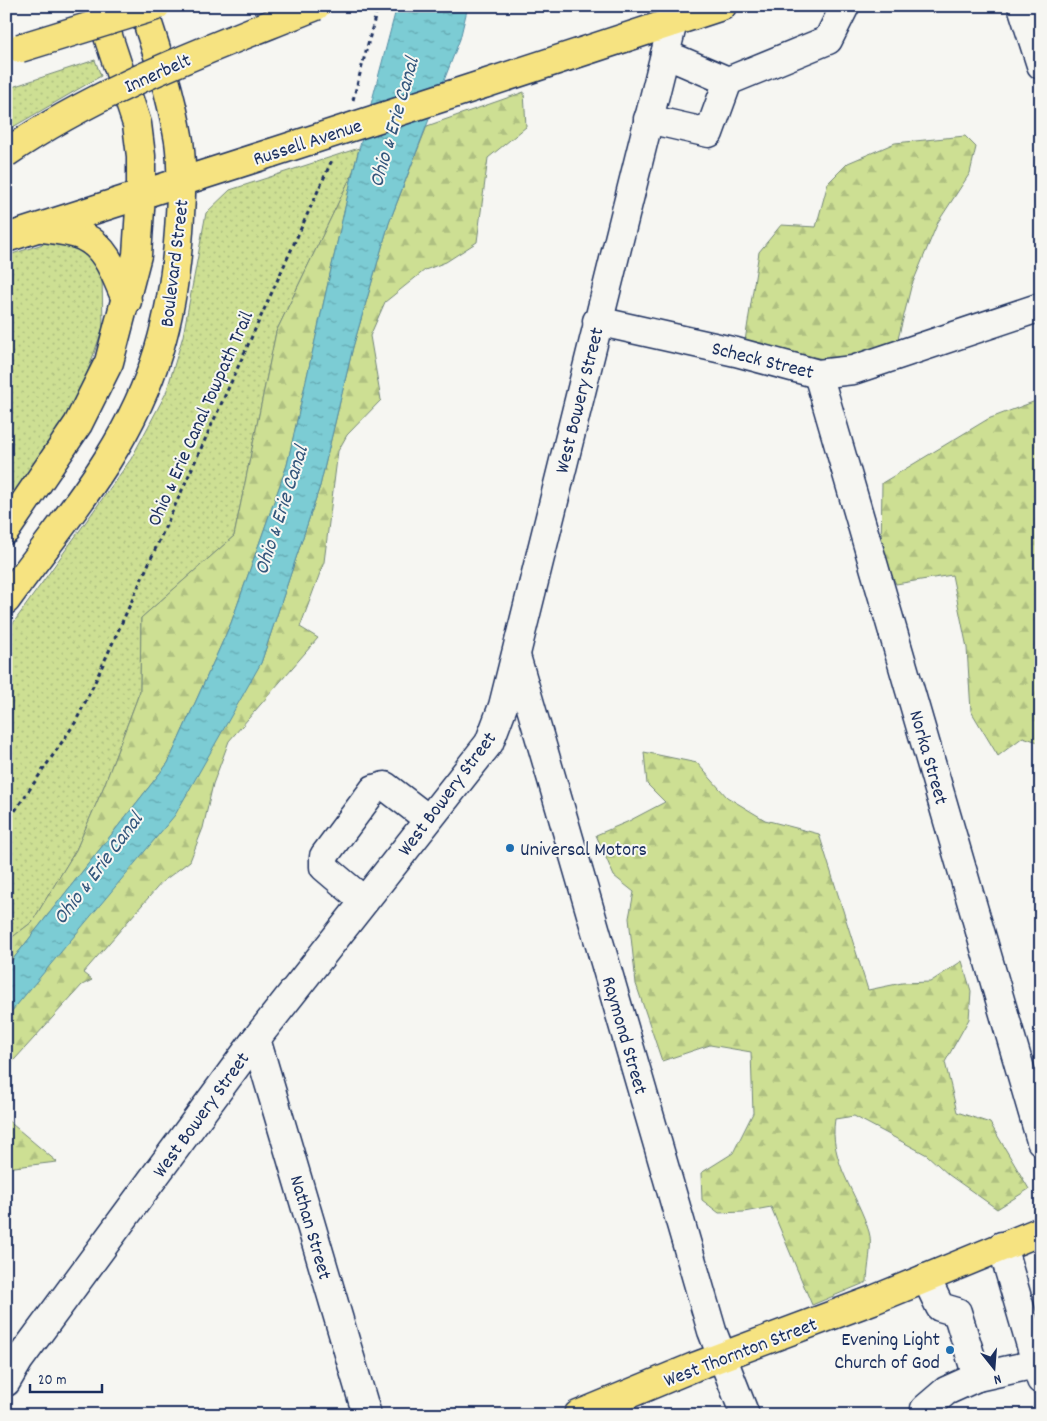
<svg xmlns="http://www.w3.org/2000/svg" width="1047" height="1421" viewBox="0 0 1047 1421" font-family="Dekko,sans-serif">
<style>
.green{fill:url(#green-dots);stroke:#748778}
.forest{fill:url(#forest-firs);stroke:#748778}
.water{fill:url(#water-ripples);stroke:#558da5}
.lines{fill:none;stroke-linecap:round;stroke-linejoin:round}
.minor-casing{stroke:#1b2f5e;stroke-width:31}
.major-casing{stroke:#1b2f5e;stroke-width:31}
.path{stroke:#1b2f5e;stroke-width:3;stroke-dasharray:4 4;stroke-linecap:butt}
.minor{stroke:#f6f6f2;stroke-width:28}
.major{stroke:#f6e381;stroke-width:28}
.major-bridge-casing{stroke:#1b2f5e;stroke-width:31;stroke-linecap:butt}
.highway-bridge-casing{stroke:#1b2f5e;stroke-width:31;stroke-linecap:butt}
.major-bridge{stroke:#f6e381;stroke-width:28}
.highway-bridge{stroke:#f6e381;stroke-width:28}
.poi-dot{fill:#1f6fb2;stroke:#f6f6f2;stroke-width:2}
.labels{text-anchor:middle;stroke-width:4;stroke-linejoin:round;paint-order:stroke}
.street-label{font-size:20px;fill:#1b2f5e;stroke:#f6f6f2}
.poi-label{font-size:20px;fill:#1b2f5e;stroke:#f6f6f2;text-anchor:start}
.water-label{font-size:21px;font-style:italic;fill:#33567c;stroke:#f6f6f2}
</style>
<defs>
<pattern id="green-dots" width="8" height="8" patternUnits="userSpaceOnUse" patternTransform="scale(1.25)"><rect width="8" height="8" fill="#cddf93"/><path d="M2 2h.1M6 6h.1" fill="none" stroke="#afc081" stroke-width="1.8" stroke-linecap="round"/></pattern>
<pattern id="forest-firs" width="22" height="20" patternUnits="userSpaceOnUse" patternTransform="scale(1.25)"><rect width="22" height="20" fill="#cddf93"/><path d="M5 1l3.5 6h-7zM16 11l3.5 6h-7z" fill="#afc081"/></pattern>
<pattern id="water-ripples" width="26" height="14" patternUnits="userSpaceOnUse" patternTransform="scale(1.25)"><rect width="26" height="14" fill="#7bccd4"/><path d="M2 4q2-2 4 0t4 0M15 11q2-2 4 0t4 0" fill="none" stroke="#64a6af"/></pattern>
</defs>
<rect width="100%" height="100%" fill="#f6f6f2"/>
<filter id="ink" filterUnits="userSpaceOnUse"><feTurbulence type="fractalNoise" baseFrequency=".02" numOctaves="2"/><feDisplacementMap in="SourceGraphic" scale="10" xChannelSelector="R" yChannelSelector="G"/><feConvolveMatrix kernelMatrix="1 2 1 2 8 2 1 2 1" color-interpolation-filters="sRGB"/></filter>
<g filter="url(#ink)">
<g class="green">
<path d="M95,60L101,76L6,131V89Z"/>
<path d="M359,148L353,172L276,332L234,536L141,618L140,691L104,786L76,850L32,922L6,942V633L131,459L166,393L183,336L206,213L230,190Z"/>
<path d="M66,242L84,246L102,276L103,327L78,400L6,510V256L46,243Z"/>
</g>
<g class="forest">
<path d="M524,92L526,127L488,158L477,242L446,262L425,270L385,302L370,336L381,400L347,435L338,451L324,562L300,627L318,638L229,741L213,784L203,828L190,861L162,882L83,973L92,980L82,985L6,1069V1018L57,955L261,663L320,486L353,347L389,223L427,126Z"/>
<path d="M965,136L976,147L970,173L938,222L911,287L897,343L840,363L745,341L759,252L781,225L816,227L828,183L848,163L895,143Z"/>
<path d="M353,172L287,465L231,623L168,763L6,968V942L32,922L76,850L104,786L140,691L141,618L234,536L276,332Z"/>
<path d="M1041,399V743L1023,737L998,756L971,711L967,648L952,575L896,584L881,553L882,483L988,419Z"/>
<path d="M644,752L697,763L727,797L765,820L819,834L868,990L902,983L930,982L962,961L971,991L969,1019L945,1062L957,1112L990,1123L1029,1189L997,1209L949,1175L927,1155L854,1116L835,1119C828,1161 858,1194 869,1232C873,1243 867,1269 867,1282L812,1305L771,1207L744,1212L719,1213L702,1200L701,1173L733,1153L753,1113L751,1052L710,1045L662,1061L636,984L629,918L634,892L614,876L596,835L627,822L665,802L647,784Z"/>
<path d="M6,1119L57,1162L6,1168Z"/>
</g>
<path class="water" d="M397,6H468L460,39L389,223L353,347L320,486L261,663L175,815L6,1018V968L168,763L231,623L287,465L353,172Z"/>
<g class="lines">
<defs>
<g id="minor">
<path d="M1022,6L1041,65"/>
<path d="M665,54L728,81"/>
<path d="M648,119L709,133L728,81L828,40L845,6"/>
<path d="M597,321L736,352L818,374L853,370L1041,307"/>
<path d="M818,374L1041,1141"/>
<path d="M516,656L712,1331L745,1415"/>
<path d="M364,901L324,867V856L374,789L385,786L428,819"/>
<path d="M256,1039L367,1415"/>
<path d="M1002,1246L1041,1380"/>
<path d="M926,1278L940,1307L957,1312L977,1377L946,1391L925,1409L926,1415"/>
<path d="M977,1377L1036,1364"/>
<path d="M6,1382L19,1360L256,1039L489,743L503,706L677,6"/>
</g>
<g id="major">
<path d="M484,84L722,6"/>
<path d="M42,228C55,230 73,231 84,237C108,248 116,278 127,301"/>
<path d="M6,238L271,153"/>
<path d="M6,530L78,424L109,362L137,255L141,194V156L137,124L98,6"/>
<path d="M6,600C39,554 79,506 108,459C155,384 173,318 179,231C181,201 183,171 179,141C171,94 157,51 142,6"/>
<path d="M578,1415L694,1367L873,1300L1041,1231"/>
</g>
</defs>
<use href="#minor" class="minor-casing"/>
<use href="#major" class="major-casing"/>
<g class="path">
<path d="M353,100L378,6"/>
<path d="M6,824L75,723L94,684L332,160"/>
</g>
<use href="#minor" class="minor"/>
<use href="#major" class="major"/>
<defs>
<path id="major-bridge" d="M271,153L484,84"/>
<g id="highway-bridge">
<path d="M20,48L156,6"/>
<path d="M6,153C100,88 210,49 316,6"/>
</g>
</defs>
<use href="#major-bridge" class="major-bridge-casing"/>
<use href="#highway-bridge" class="highway-bridge-casing"/>
<use href="#major-bridge" class="major-bridge"/>
<use href="#highway-bridge" class="highway-bridge"/>
</g>
</g>
<g class="poi-dot">
<circle cx="510" cy="848" r="5"/>
<circle cx="950" cy="1350" r="5"/>
</g>
<g class="labels">
<g class="street-label">
<text transform="translate(157 72) rotate(-24)" y="7">Innerbelt</text>
<text transform="translate(307 141) rotate(-18)" y="7">Russell Avenue</text>
<text transform="translate(173 263) rotate(-83)" y="7">Boulevard Street</text>
<text transform="translate(763 359) rotate(14)" y="7">Scheck Street</text>
<text transform="translate(578 400) rotate(-76)" y="7">West Bowery Street</text>
<text transform="translate(199 418) rotate(-66)" y="7">Ohio &amp; Erie Canal Towpath Trail</text>
<text transform="translate(930 757) rotate(74)" y="7">Norka Street</text>
<text transform="translate(446 793) rotate(-53)" y="7">West Bowery Street</text>
<text transform="translate(626 1035) rotate(74)" y="7">Raymond Street</text>
<text transform="translate(200 1114) rotate(-54)" y="7">West Bowery Street</text>
<text transform="translate(312 1227) rotate(74)" y="7">Nathan Street</text>
<text transform="translate(740 1351) rotate(-21)" y="7">West Thornton Street</text>
</g>
<g class="poi-label">
<text x="520" y="855">Universal Motors</text>
<text x="940" y="1345" text-anchor="end">Evening Light<tspan x="940" dy="23">Church of God</tspan></text>
</g>
<g class="water-label">
<text transform="translate(393 122) rotate(-74)" y="7">Ohio &amp; Erie Canal</text>
<text transform="translate(280 510) rotate(-72)" y="7">Ohio &amp; Erie Canal</text>
<text transform="translate(97 868) rotate(-53)" y="7">Ohio &amp; Erie Canal</text>
</g>
</g>
<rect width="1047" height="1421" fill="none" stroke="#f6f6f2" stroke-width="25"/>
<rect x="12" y="12" width="1022" height="1396" fill="none" stroke="#1b2f5e" stroke-width="2" filter="url(#ink)"/>
<g transform="translate(994 1368) rotate(163)" stroke="#f6f6f2" stroke-width="4" paint-order="stroke">
<path d="M0-4L9 19L0 12L-9 19Z" fill="#1b2f5e"/>
<text y="-8" font-size="14" font-weight="bold" text-anchor="middle" fill="#1b2f5e">N</text>
</g>
<path d="M30 1384v8h72v-8" fill="none" stroke="#1b2f5e" stroke-width="2.5"/>
<text x="38" y="1384" font-size="15" fill="#1b2f5e" stroke="#f6f6f2" stroke-width="4" paint-order="stroke">20 m</text>
</svg>
